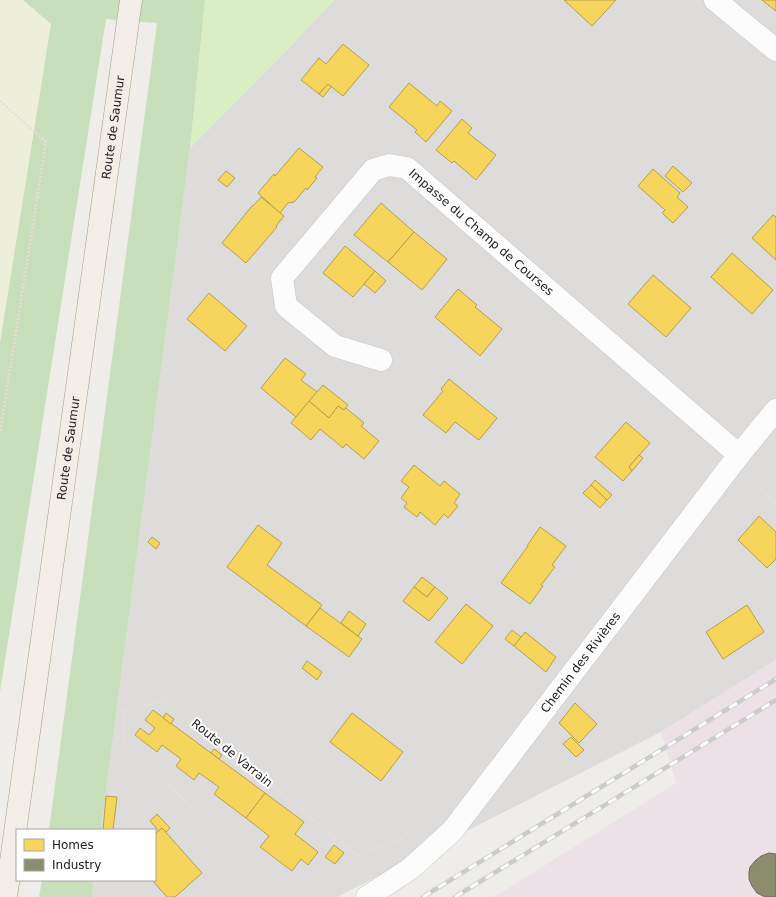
<svg xmlns="http://www.w3.org/2000/svg" width="776" height="897" viewBox="0 0 776 897" font-family="'DejaVu Sans',sans-serif">
<style>
.residential{fill:#dedcda}
.industrial{fill:#ede1e8}
.farmland{fill:#eeefdb}
.grass{fill:#daeec6}
.forest{fill:#c8dfbc}
.homes{fill:#f6d55c;stroke:#b69f4a}
.industry{fill:#8c8c6e;stroke:#6c6c57}
.lines{fill:none;stroke-linecap:round;stroke-linejoin:round}
.minor-casing{stroke:#c7c6c5;stroke-width:23}
.major-casing{stroke:#a69c85;stroke-width:23}
.path{stroke:#ecdcd9;stroke-width:2.5;stroke-dasharray:2 2;stroke-linecap:butt}
.minor{stroke:#fdfcfc;stroke-width:22}
.major{stroke:#f2ede6;stroke-width:22}
.rail-casing{stroke:#cbcbca;stroke-width:4.5}
.rail{stroke:#fff;stroke-width:3;stroke-dasharray:9;stroke-linecap:butt}
.labels{text-anchor:middle;stroke-width:4;stroke-linejoin:round;paint-order:stroke}
.street-label{font-size:12px;fill:#202020;stroke:#fff}
</style>
<rect width="100%" height="100%" fill="#efede9"/>
<path class="residential" d="M334,0H776V660L661,732L337,897H92L94,880H155V830H101L190,148L284,53Z"/>
<path class="industrial" d="M776,660V897H494L676,783L661,732Z"/>
<path class="farmland" d="M0,0H23L51,24L0,343Z"/>
<path class="grass" d="M205,0H334L284,53L190,148Z"/>
<g class="forest">
<path d="M23,0H205L190,148L101,830H49L157,23L106,19L0,692V343L51,24Z"/>
<path d="M42,880H94L92,897H39Z"/>
</g>
<g class="homes">
<path d="M564,0H616L592,26Z"/>
<path d="M762,0H776V11Z"/>
<path d="M343,44L369,65L343,96L328,84L319,94L301,80L319,58L326,64Z"/>
<path d="M409,83L437,106L440,101L452,111L426,142L415,132L417,130L389,107Z"/>
<path d="M328,84L331,87L323,97L319,94Z"/>
<path d="M462,119L472,128L468,133L496,155L476,180L454,161L452,163L436,150Z"/>
<path d="M299,148L323,167L315,177L317,178L307,190L306,188L294,202L288,203L280,213L258,193L274,174L275,176Z"/>
<path d="M673,166L692,183L683,192L665,176Z"/>
<path d="M653,169L680,193L677,197L688,207L673,223L662,213L665,210L638,186Z"/>
<path d="M226,171L235,178L227,187L218,180Z"/>
<path d="M261,197L284,216L276,226L277,227L246,263L222,243L252,206H253Z"/>
<path d="M381,203L414,232L388,262L354,235Z"/>
<path d="M773,215L776,217V260L752,238Z"/>
<path d="M414,232L447,259L422,290L388,262Z"/>
<path d="M345,246L375,271L353,297L323,273Z"/>
<path d="M732,253L773,290L752,314L711,277Z"/>
<path d="M375,271L386,281L375,293L364,284Z"/>
<path d="M653,275L691,308L666,337L628,304Z"/>
<path d="M458,289L477,305L475,307L502,329L480,356L435,317Z"/>
<path d="M209,293L247,326L225,351L187,319Z"/>
<path d="M285,358L306,374L301,380L317,392L296,417L261,388Z"/>
<path d="M449,379L497,418L479,440L455,422L446,433L423,415L443,391L441,389Z"/>
<path d="M323,385L348,405L344,410L338,406L329,418L309,401Z"/>
<path d="M309,401L329,418L338,406L344,410L346,408L364,423L361,426L379,441L364,459L346,444L343,448L320,429L311,440L291,423Z"/>
<path d="M626,422L650,443L629,467L632,471L623,481L595,457Z"/>
<path d="M639,455L643,458L632,471L629,467Z"/>
<path d="M414,465L440,486L444,481L460,494L454,503L458,506L448,518L444,514L435,525L420,512L417,517L404,507L407,503L401,498L409,487L401,481Z"/>
<path d="M595,480L612,495L607,500L591,485Z"/>
<path d="M591,485L607,500L600,508L583,493Z"/>
<path d="M759,516L776,532V559L767,568L738,540Z"/>
<path d="M258,525L282,543L267,565L322,605L306,626L227,567Z"/>
<path d="M540,527L566,546L552,565L555,567L541,585L543,586L530,604L501,583L528,546H527Z"/>
<path d="M152,537L160,543L156,549L148,542Z"/>
<path d="M422,577L435,587L427,597L414,587Z"/>
<path d="M414,587L427,597L435,587L448,598L429,621L403,601Z"/>
<path d="M466,604L493,626L462,664L435,642Z"/>
<path d="M747,605L764,632L723,659L706,632Z"/>
<path d="M320,608L362,639L349,657L306,626Z"/>
<path d="M349,611L366,624L358,636L341,623Z"/>
<path d="M512,630L521,637L514,646L505,639Z"/>
<path d="M525,632L556,657L546,672L514,646Z"/>
<path d="M307,661L322,672L317,680L302,668Z"/>
<path d="M575,703L597,724L579,743L559,723Z"/>
<path d="M153,710L265,793L246,818L214,794L219,787L199,773L194,780L176,766L181,759L162,745L157,752L135,735L140,728L149,735L155,728L145,720Z"/>
<path d="M166,713L174,719L171,724L163,718Z"/>
<path d="M352,713L403,752L381,781L330,742Z"/>
<path d="M571,737L584,750L576,757L563,744Z"/>
<path d="M214,749L222,755L219,759L211,753Z"/>
<path d="M265,793L304,822L295,834L318,852L308,865L301,859L292,871L260,847L269,836L246,818Z"/>
<path d="M106,796L117,797L113,830H103Z"/>
<path d="M157,814L170,828L166,832L162,828L159,831L150,821Z"/>
<path d="M162,828L202,873L175,897H167L152,880H155V834Z"/>
<path d="M334,845L344,853L335,864L325,857Z"/>
</g>
<path class="industry" d="M769,853L776,854V897H767L763,896L757,893L752,886L749,879V872L750,867L755,861L761,856Z"/>
<g class="lines">
<defs>
<g id="minor">
<path d="M715,0L776,50"/>
<path id="s1" d="M381,360L335,346L286,306L282,278L373,170L389,165L407,168L739,455"/>
<path id="s2" d="M367,897L410,869L452,831L739,455L776,410"/>
</g>
<g id="major">
<path id="s3" d="M6,897L131,0"/>
</g>
</defs>
<use href="#minor" class="minor-casing"/>
<use href="#major" class="major-casing"/>
<g class="path">
<path d="M0,101L46,142L0,433"/>
<path d="M751,481L776,505"/>
<path d="M214,826L123,746L125,711L165,699L358,856L410,834"/>
</g>
<use href="#minor" class="minor"/>
<use href="#major" class="major"/>
<defs>
<g id="rail">
<path d="M423,897L776,679"/>
<path d="M455,897L776,700"/>
</g>
</defs>
<use href="#rail" class="rail-casing"/>
<use href="#rail" class="rail"/>
</g>
<g class="labels">
<g class="street-label">
<text dy="4" stroke="none"><textPath href="#s3" startOffset="777">Route de Saumur</textPath></text>
<text dy="4" stroke="none"><textPath href="#s1" startOffset="414">Impasse du Champ de Courses</textPath></text>
<text dy="4" stroke="none"><textPath href="#s3" startOffset="453">Route de Saumur</textPath></text>
<text dy="4" stroke="none"><textPath href="#s2" startOffset="320">Chemin des Rivières</textPath></text>
<text transform="translate(232 753) rotate(39)" y="4">Route de Varrain</text>
</g>
</g>
<rect x="16" y="829" width="140" height="52" fill="#ffffff" stroke="#a6a6a6"/>
<rect x="24" y="839" width="20" height="12" fill="#f6d55c" stroke="#a6a6a6"/>
<text x="52" y="849" font-size="12" fill="#202020">Homes</text>
<rect x="24" y="859" width="20" height="12" fill="#8c8c6e" stroke="#a6a6a6"/>
<text x="52" y="869" font-size="12" fill="#202020">Industry</text>
</svg>
